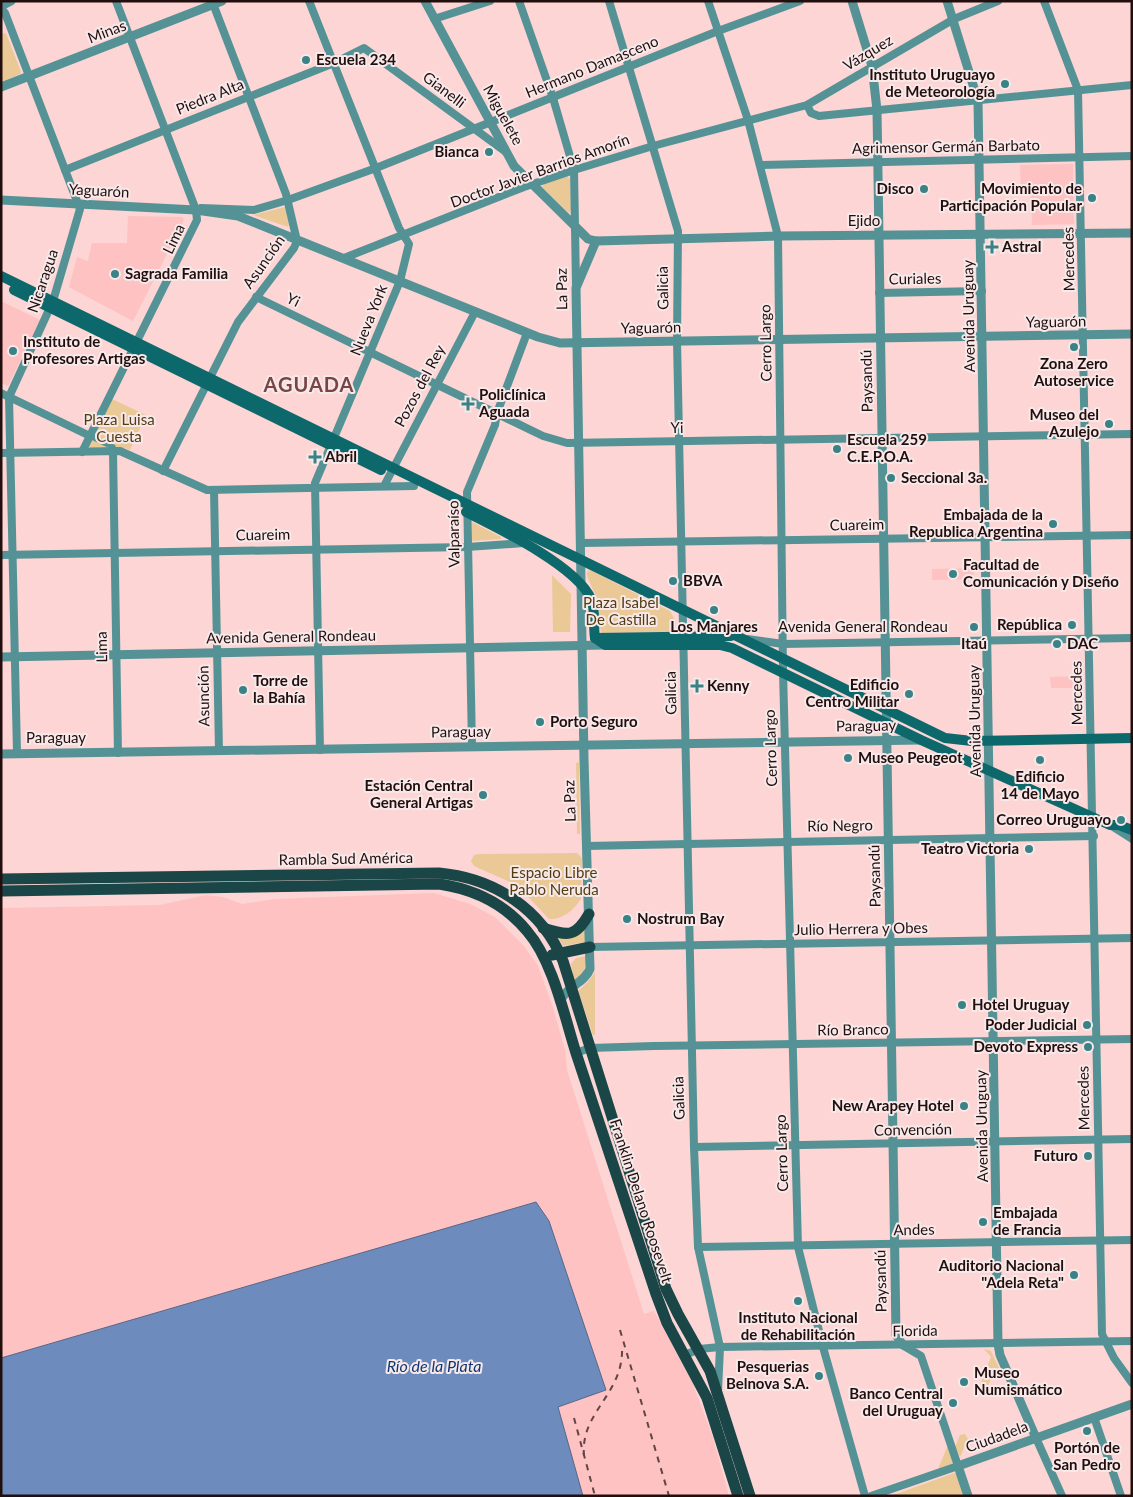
<svg xmlns="http://www.w3.org/2000/svg" width="1133" height="1497" viewBox="0 0 1133 1497" font-family="Lato,sans-serif">
<style>
.built{fill:#fdc2c1}
.green{fill:#eac996}
.water{fill:#6d8cbd;stroke:#576688}
.lines{fill:none;stroke-linecap:round;stroke-linejoin:round}
.pedestrian{stroke:#549295;stroke-width:5.5}
.minor{stroke:#549295;stroke-width:8}
.tertiary{stroke:#549295;stroke-width:9}
.secondary{stroke:#0d686c;stroke-width:10}
.primary{stroke:#1a4648;stroke-width:11}
.rail{stroke:#604646;stroke-width:2;stroke-dasharray:6 6;stroke-linecap:butt}
.poi-dot{fill:#3a8285;stroke:#f7e9e9;stroke-width:2}
.labels{text-anchor:middle;stroke-width:4;stroke-linejoin:round;paint-order:stroke}
.street-label{font-size:15px;fill:#230e0e;stroke:#f7e9e9}
.poi-label{font-size:15px;font-weight:bold;fill:#230e0e;stroke:#f7e9e9;text-anchor:start}
.park-label{font-size:15px;fill:#533c10;stroke:#f7e9e9}
.water-label{font-size:16px;font-style:italic;fill:#103773;stroke:#f7e9e9}
.district-label{font-size:20px;font-weight:bold;letter-spacing:1px;fill:#7a4445;stroke:#f7e9e9}
</style>
<rect width="100%" height="100%" fill="#fcd5d4"/>
<g class="built">
<path d="M1073,164L1074,224L1032,225L1031,196H1021L1020,165Z"/>
<path d="M128,216L182,217L184,220L133,321L69,287L77,257L88,261L92,243H127Z"/>
<path d="M1,301L40,320L8,386L1,383Z"/>
<path d="M974,568V579L932,580V569Z"/>
<path d="M1082,676V688H1051L1050,677Z"/>
<path d="M434,893L470,904L495,917L524,946L538,966L553,1008L565,1050L567,1070L644,1314L654,1311L692,1382L712,1435L729,1496H583L558,1407L606,1390L536,1202L1,1358V908L160,905L206,895L223,897L242,904L274,899Z"/>
</g>
<g class="green">
<path d="M6,33L21,72L20,74L1,82V34Z"/>
<path d="M566,175L570,179L571,210L569,213L542,187L544,184Z"/>
<path d="M285,207L289,224L288,227L253,215Z"/>
<path d="M112,399L146,415L130,450L125,448H90L88,446Z"/>
<path d="M472,522L501,537V539L472,541Z"/>
<path d="M590,570L670,611L676,622V632L601,633L597,599L587,576V572Z"/>
<path d="M552,575L571,594L570,632H553Z"/>
<path d="M579,762L580,834H577L576,763Z"/>
<path d="M577,853L582,858L581,899C574,910 562,920 549,919L517,885L474,866L471,861L474,855L479,854Z"/>
<path d="M586,926L585,942L563,946L558,937Z"/>
<path d="M586,956L584,973L574,981L571,964L576,958Z"/>
<path d="M595,972V1035H593L578,991L588,982Z"/>
<path d="M984,1349L991,1351L1000,1370L992,1377L985,1392L978,1390L991,1357Z"/>
<path d="M965,1434L968,1439L960,1457L955,1447L960,1435Z"/>
<path d="M947,1447H949L953,1464L938,1469Z"/>
<path d="M954,1473L958,1475L964,1494L957,1496H891Z"/>
</g>
<path class="water" d="M536,1202L549,1221L606,1390L558,1407L583,1496H1V1358Z"/>
<g class="lines">
<path class="pedestrian" d="M90,436L113,447V451"/>
<g class="minor">
<path d="M309,1L399,228L409,244L400,281L315,483L320,750"/>
<path d="M519,1L553,98L574,170L576,285"/>
<path d="M609,1L678,231L677,341L694,1147L698,1247L720,1347L718,1391"/>
<path d="M708,1L748,120L778,236L783,671L798,1247L823,1347L865,1496"/>
<path d="M1044,1L1078,90L1102,1334L1114,1358L1132,1383"/>
<path d="M1,8L5,13L80,209L53,301L9,397L17,753"/>
<path d="M434,19L490,1"/>
<path d="M807,105L811,113L819,116L1132,85"/>
<path d="M761,165L1132,156"/>
<path d="M65,170L334,63L364,48L506,152"/>
<path d="M201,208L254,210L288,200L376,168L718,31L800,1"/>
<path d="M344,258L524,187L574,170L653,146L807,105L954,19L998,1"/>
<path d="M879,293L982,291"/>
<path d="M256,297L543,436L567,443L1132,434"/>
<path d="M1,393L90,436"/>
<path d="M113,451L118,753"/>
<path d="M82,452L197,220L196,210L116,1"/>
<path d="M1,453L120,451L207,490L414,486"/>
<path d="M163,471L238,322L294,248L297,241L286,194L212,1"/>
<path d="M384,486L475,312"/>
<path d="M214,490L219,751"/>
<path d="M582,543L1132,535"/>
<path d="M1,555L467,547L524,543"/>
<path d="M747,639L783,644L1132,638"/>
<path d="M472,746L467,492L495,425L497,413L527,333"/>
<path d="M1110,825L1132,839"/>
<path d="M586,846L1094,836"/>
<path d="M590,947L1132,938"/>
<path d="M576,1053L590,1048L654,1046L1132,1039"/>
<path d="M694,1147L1132,1139"/>
<path d="M698,1247L1132,1240"/>
<path d="M685,1355L699,1349L720,1347L1132,1341"/>
<path d="M1094,1417L1121,1496"/>
<path d="M1036,1438L1062,1496"/>
<path d="M871,1496L958,1466L921,1356L904,1346"/>
</g>
<g class="tertiary">
<path d="M425,1L514,166L588,239L596,241L778,236L1132,233"/>
<path d="M852,1L872,66L877,110L896,1335L903,1345"/>
<path d="M947,1L978,101L998,1344L1000,1355L1036,1438"/>
<path d="M1,6L11,1"/>
<path d="M1,87L222,1"/>
<path d="M1,200L196,210L238,216L538,337L560,343L1132,334"/>
<path d="M1,657L605,645"/>
<path d="M1,754L921,740"/>
<path d="M560,1002C566,986 584,984 590,969L584,759L576,288L596,241"/>
<path d="M968,1496L958,1466L1132,1404"/>
</g>
<g class="secondary">
<path d="M1,276L945,738L972,741L1132,738"/>
<path d="M14,290L381,470"/>
<path d="M466,512C498,528 577,566 591,599C596,610 593,626 595,638"/>
<path d="M595,638L605,645H720L732,648L921,740L1110,825H1119L1132,830"/>
<path d="M595,638L731,636"/>
</g>
<g class="primary">
<path d="M1,879L439,873C494,878 542,909 563,961L666,1289L678,1314L710,1371L750,1496"/>
<path d="M1,891L439,884C473,889 504,903 527,931C553,961 564,1015 576,1053C602,1133 629,1213 656,1294L667,1323L707,1398L738,1496"/>
<path d="M543,928C568,936 575,938 589,914"/>
<path d="M552,955L590,947"/>
</g>
<g class="rail">
<path d="M620,1330L669,1496"/>
<path d="M574,1418L595,1496"/>
<path d="M584,1456C580,1411 624,1395 622,1347"/>
</g>
</g>
<g class="poi-dot">
<circle cx="306" cy="60" r="5"/>
<circle cx="1005" cy="84" r="5"/>
<circle cx="489" cy="152" r="5"/>
<circle cx="924" cy="189" r="5"/>
<circle cx="1092" cy="198" r="5"/>
<path d="M989.5 239.5h5v5h5v5h-5v5h-5v-5h-5v-5h5z"/>
<circle cx="115" cy="274" r="5"/>
<circle cx="1074" cy="347" r="5"/>
<circle cx="13" cy="351" r="5"/>
<path d="M465.5 396.5h5v5h5v5h-5v5h-5v-5h-5v-5h5z"/>
<circle cx="1109" cy="424" r="5"/>
<circle cx="837" cy="449" r="5"/>
<path d="M312.5 449.5h5v5h5v5h-5v5h-5v-5h-5v-5h5z"/>
<circle cx="891" cy="478" r="5"/>
<circle cx="1053" cy="524" r="5"/>
<circle cx="953" cy="574" r="5"/>
<circle cx="673" cy="581" r="5"/>
<circle cx="714" cy="610" r="5"/>
<circle cx="1072" cy="625" r="5"/>
<circle cx="974" cy="627" r="5"/>
<circle cx="1057" cy="644" r="5"/>
<path d="M694.5 678.5h5v5h5v5h-5v5h-5v-5h-5v-5h5z"/>
<circle cx="243" cy="690" r="5"/>
<circle cx="909" cy="694" r="5"/>
<circle cx="540" cy="722" r="5"/>
<circle cx="848" cy="758" r="5"/>
<circle cx="1040" cy="760" r="5"/>
<circle cx="483" cy="795" r="5"/>
<circle cx="1121" cy="820" r="5"/>
<circle cx="1029" cy="849" r="5"/>
<circle cx="627" cy="919" r="5"/>
<circle cx="962" cy="1005" r="5"/>
<circle cx="1087" cy="1025" r="5"/>
<circle cx="1088" cy="1047" r="5"/>
<circle cx="964" cy="1106" r="5"/>
<circle cx="1088" cy="1156" r="5"/>
<circle cx="983" cy="1222" r="5"/>
<circle cx="1074" cy="1275" r="5"/>
<circle cx="798" cy="1301" r="5"/>
<circle cx="819" cy="1376" r="5"/>
<circle cx="964" cy="1382" r="5"/>
<circle cx="953" cy="1403" r="5"/>
<circle cx="1087" cy="1431" r="5"/>
</g>
<g class="labels">
<g class="street-label">
<text transform="translate(107 32) rotate(-21)" y="5">Minas</text>
<text transform="translate(868 53) rotate(-31)" y="5">Vázquez</text>
<text transform="translate(592 67) rotate(-22)" y="5">Hermano Damasceno</text>
<text transform="translate(444 90) rotate(37)" y="5">Gianelli</text>
<text transform="translate(210 97) rotate(-22)" y="5">Piedra Alta</text>
<text transform="translate(503 115) rotate(61)" y="5">Miguelete</text>
<text transform="translate(946 147) rotate(-1)" y="5">Agrimensor Germán Barbato</text>
<text transform="translate(540 171) rotate(-20)" y="5">Doctor Javier Barrios Amorín</text>
<text transform="translate(99 191) rotate(3)" y="5">Yaguarón</text>
<text x="864" y="226">Ejido</text>
<text transform="translate(174 239) rotate(-64)" y="5">Lima</text>
<text transform="translate(1069 259) rotate(-91)" y="5">Mercedes</text>
<text transform="translate(264 262) rotate(-55)" y="5">Asunción</text>
<text transform="translate(915 279) rotate(-1)" y="5">Curiales</text>
<text transform="translate(43 281) rotate(-71)" y="5">Nicaragua</text>
<text transform="translate(663 288) rotate(-91)" y="5">Galicia</text>
<text transform="translate(562 289) rotate(-91)" y="5">La Paz</text>
<text transform="translate(293 300) rotate(26)" y="5">Yi</text>
<text transform="translate(969 316) rotate(-91)" y="5">Avenida Uruguay</text>
<text transform="translate(369 320) rotate(-68)" y="5">Nueva York</text>
<text transform="translate(1056 322) rotate(-1)" y="5">Yaguarón</text>
<text transform="translate(651 328) rotate(-1)" y="5">Yaguarón</text>
<text transform="translate(766 343) rotate(-91)" y="5">Cerro Largo</text>
<text transform="translate(867 381) rotate(-91)" y="5">Paysandú</text>
<text transform="translate(420 386) rotate(-62)" y="5">Pozos del Rey</text>
<text transform="translate(677 428) rotate(-1)" y="5">Yi</text>
<text transform="translate(857 525) rotate(-1)" y="5">Cuareim</text>
<text transform="translate(454 534) rotate(-91)" y="5">Valparaíso</text>
<text transform="translate(263 535) rotate(-1)" y="5">Cuareim</text>
<text x="863" y="632">Avenida General Rondeau</text>
<text transform="translate(291 637) rotate(-1)" y="5">Avenida General Rondeau</text>
<text transform="translate(102 647) rotate(-91)" y="5">Lima</text>
<text transform="translate(671 693) rotate(-91)" y="5">Galicia</text>
<text transform="translate(1077 693) rotate(-91)" y="5">Mercedes</text>
<text transform="translate(204 696) rotate(-91)" y="5">Asunción</text>
<text transform="translate(975 721) rotate(-91)" y="5">Avenida Uruguay</text>
<text transform="translate(866 726) rotate(-1)" y="5">Paraguay</text>
<text transform="translate(461 732) rotate(-1)" y="5">Paraguay</text>
<text x="56" y="743">Paraguay</text>
<text transform="translate(771 748) rotate(-92)" y="5">Cerro Largo</text>
<text transform="translate(570 801) rotate(-92)" y="5">La Paz</text>
<text transform="translate(840 826) rotate(-1)" y="5">Río Negro</text>
<text transform="translate(346 859) rotate(-1)" y="5">Rambla Sud América</text>
<text transform="translate(875 876) rotate(-91)" y="5">Paysandú</text>
<text transform="translate(861 929) rotate(-1)" y="5">Julio Herrera y Obes</text>
<text transform="translate(853 1030) rotate(-1)" y="5">Río Branco</text>
<text transform="translate(679 1098) rotate(-92)" y="5">Galicia</text>
<text transform="translate(1084 1098) rotate(-91)" y="5">Mercedes</text>
<text transform="translate(982 1126) rotate(-91)" y="5">Avenida Uruguay</text>
<text transform="translate(913 1130) rotate(-1)" y="5">Convención</text>
<text transform="translate(782 1153) rotate(-92)" y="5">Cerro Largo</text>
<text transform="translate(641 1201) rotate(72)" y="5">Franklin Delano Roosevelt</text>
<text transform="translate(914 1230) rotate(-1)" y="5">Andes</text>
<text transform="translate(881 1281) rotate(-91)" y="5">Paysandú</text>
<text transform="translate(915 1331) rotate(-1)" y="5">Florida</text>
<text transform="translate(997 1437) rotate(-20)" y="5">Ciudadela</text>
</g>
<g class="poi-label">
<text x="316" y="65">Escuela 234</text>
<text x="995" y="80" text-anchor="end">Instituto Uruguayo<tspan x="995" dy="17">de Meteorología</tspan></text>
<text x="479" y="157" text-anchor="end">Bianca</text>
<text x="914" y="194" text-anchor="end">Disco</text>
<text x="1082" y="194" text-anchor="end">Movimiento de<tspan x="1082" dy="17">Participación Popular</tspan></text>
<text x="1002" y="252">Astral</text>
<text x="125" y="279">Sagrada Familia</text>
<text x="23" y="347">Instituto de<tspan x="23" dy="17">Profesores Artigas</tspan></text>
<text x="1074" y="369" text-anchor="middle">Zona Zero<tspan x="1074" dy="17">Autoservice</tspan></text>
<text x="479" y="400">Policlínica<tspan x="479" dy="17">Aguada</tspan></text>
<text x="1099" y="420" text-anchor="end">Museo del<tspan x="1099" dy="17">Azulejo</tspan></text>
<text x="847" y="445">Escuela 259<tspan x="847" dy="17">C.E.P.O.A.</tspan></text>
<text x="325" y="462">Abril</text>
<text x="901" y="483">Seccional 3a.</text>
<text x="1043" y="520" text-anchor="end">Embajada de la<tspan x="1043" dy="17">Republica Argentina</tspan></text>
<text x="963" y="570">Facultad de<tspan x="963" dy="17">Comunicación y Diseño</tspan></text>
<text x="683" y="586">BBVA</text>
<text x="1062" y="630" text-anchor="end">República</text>
<text x="714" y="632" text-anchor="middle">Los Manjares</text>
<text x="974" y="649" text-anchor="middle">Itaú</text>
<text x="1067" y="649">DAC</text>
<text x="253" y="686">Torre de<tspan x="253" dy="17">la Bahía</tspan></text>
<text x="899" y="690" text-anchor="end">Edificio<tspan x="899" dy="17">Centro Militar</tspan></text>
<text x="707" y="691">Kenny</text>
<text x="550" y="727">Porto Seguro</text>
<text x="858" y="763">Museo Peugeot</text>
<text x="1040" y="782" text-anchor="middle">Edificio<tspan x="1040" dy="17">14 de Mayo</tspan></text>
<text x="473" y="791" text-anchor="end">Estación Central<tspan x="473" dy="17">General Artigas</tspan></text>
<text x="1111" y="825" text-anchor="end">Correo Uruguayo</text>
<text x="1019" y="854" text-anchor="end">Teatro Victoria</text>
<text x="637" y="924">Nostrum Bay</text>
<text x="972" y="1010">Hotel Uruguay</text>
<text x="1077" y="1030" text-anchor="end">Poder Judicial</text>
<text x="1078" y="1052" text-anchor="end">Devoto Express</text>
<text x="954" y="1111" text-anchor="end">New Arapey Hotel</text>
<text x="1078" y="1161" text-anchor="end">Futuro</text>
<text x="993" y="1218">Embajada<tspan x="993" dy="17">de Francia</tspan></text>
<text x="1064" y="1271" text-anchor="end">Auditorio Nacional<tspan x="1064" dy="17">"Adela Reta"</tspan></text>
<text x="798" y="1323" text-anchor="middle">Instituto Nacional<tspan x="798" dy="17">de Rehabilitación</tspan></text>
<text x="809" y="1372" text-anchor="end">Pesquerias<tspan x="809" dy="17">Belnova S.A.</tspan></text>
<text x="974" y="1378">Museo<tspan x="974" dy="17">Numismático</tspan></text>
<text x="943" y="1399" text-anchor="end">Banco Central<tspan x="943" dy="17">del Uruguay</tspan></text>
<text x="1087" y="1453" text-anchor="middle">Portón de<tspan x="1087" dy="17">San Pedro</tspan></text>
</g>
<g class="park-label">
<text x="119" y="425">Plaza Luisa<tspan x="119" dy="17">Cuesta</tspan></text>
<text x="621" y="608">Plaza Isabel<tspan x="621" dy="17">De Castilla</tspan></text>
<text x="554" y="878">Espacio Libre<tspan x="554" dy="17">Pablo Neruda</tspan></text>
</g>
<g class="water-label">
<text x="434" y="1372">Río de la Plata</text>
</g>
<g class="district-label">
<text x="309" y="392">AGUADA</text>
</g>
</g>
<rect width="1133" height="1497" fill="none" stroke="#230e0e" stroke-width="5"/>
</svg>
